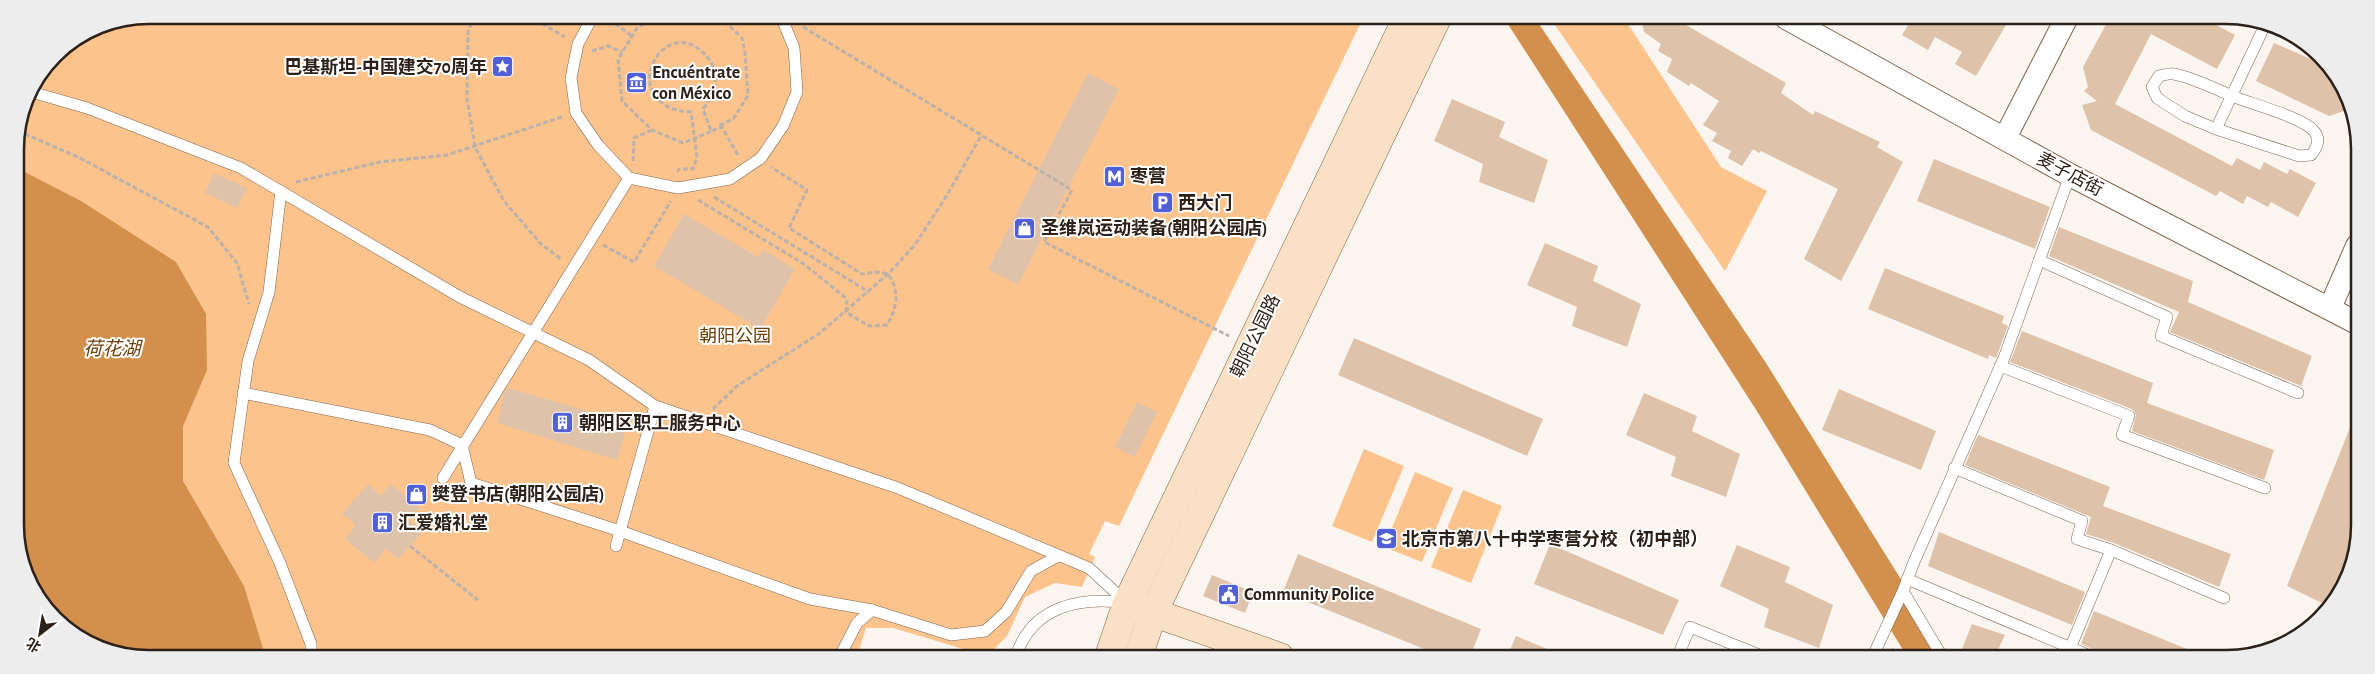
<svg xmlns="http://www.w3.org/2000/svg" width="2375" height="674" viewBox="0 0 2375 674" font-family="'Alegreya Sans','Noto Sans SC',sans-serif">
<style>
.green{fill:#fdc38d}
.water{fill:#d38f4c}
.building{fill:#dec2a9}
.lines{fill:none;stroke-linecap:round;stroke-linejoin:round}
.lane-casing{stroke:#7e654e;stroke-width:12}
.street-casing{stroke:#7e654e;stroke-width:24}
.secondary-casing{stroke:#7e654e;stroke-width:29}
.path{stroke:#bab2ac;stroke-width:3;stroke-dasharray:5 2.5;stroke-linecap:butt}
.lane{stroke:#fff;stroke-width:11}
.street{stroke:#fff;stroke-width:22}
.secondary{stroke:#fae1c5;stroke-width:28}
.labels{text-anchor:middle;stroke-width:4;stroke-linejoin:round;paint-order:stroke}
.poi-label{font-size:18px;font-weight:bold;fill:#2c2118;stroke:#fff;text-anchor:start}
.street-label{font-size:18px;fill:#2c2118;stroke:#fff}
.park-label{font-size:18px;fill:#693c06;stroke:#fff}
.water-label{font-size:19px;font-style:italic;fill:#6e410d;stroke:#fff}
.rim{fill:none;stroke:#2c2118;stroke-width:2.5}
</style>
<rect width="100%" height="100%" fill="#fbf5f0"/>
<g class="green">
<path d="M149,15L1363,18L1119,526L1105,521L1089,554L1095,557L1082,587L1055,583L1025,597L1007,636L994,649L980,654L893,628H866L857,656L115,655L48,614L18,551L15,141L29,90L54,54L98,25Z"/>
<path d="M1550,18H1624L1721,167L1767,191L1725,271Z"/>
<path d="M1364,449L1404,466L1372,542L1332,526Z"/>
<path d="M1415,472L1453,488L1422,562L1384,547Z"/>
<path d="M1463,490L1502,506L1471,583L1431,567Z"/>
</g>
<g class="water">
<path d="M1504,18H1535L1766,363L1950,658H1908L1755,408Z"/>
<path d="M15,167L81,201L176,262L206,314L207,370L183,426V481L244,586L265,655H115L48,614L18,551Z"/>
</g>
<g class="building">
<path d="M1641,18H1674L1786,83L1781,93L1813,115L1815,111L1880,142L1877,147L1903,162L1841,281L1804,259L1838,189L1761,151L1759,153L1753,149L1742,166L1728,158L1731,151L1712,141L1717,133L1703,125L1719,101L1691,83L1689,86L1667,72L1672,59L1658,51L1661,44L1644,32Z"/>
<path d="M1912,19H1995L2006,25L1976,76L1955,64L1962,52L1935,37L1928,50L1902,35Z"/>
<path d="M2109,19H2205L2235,35L2217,69L2151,34L2115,104L2232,166L2237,158L2260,170L2264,162L2287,174L2290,169L2316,183L2298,217L2271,202L2268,207L2247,196L2243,204L2220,191L2216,196L2091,130L2082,105L2097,101L2084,91L2088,87L2083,67Z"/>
<path d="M2274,43L2327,66L2350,109L2329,116L2256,81Z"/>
<path d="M1088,73L1119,89L1018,285L988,269Z"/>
<path d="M1452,99L1505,122L1499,137L1548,160L1534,203L1479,182L1483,164L1434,141Z"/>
<path d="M1934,159L2050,207L2035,249L1917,201Z"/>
<path d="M214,173L247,188L237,208L205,193Z"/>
<path d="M684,214L758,257L763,249L795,269L760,329L654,266Z"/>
<path d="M2059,227L2193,281L2188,302L2312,356L2301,386L2170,332L2179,312L2049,256Z"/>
<path d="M1545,243L1598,266L1593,281L1641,304L1627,347L1572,326L1577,307L1527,285Z"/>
<path d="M1885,268L2004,316L2002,323L2008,326L1996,358L1989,355L1988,359L1868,309Z"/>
<path d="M2022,331L2153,383L2147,403L2274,450L2264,480L2132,431L2136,415L2132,409L2010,362Z"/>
<path d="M1354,338L1543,419L1527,456L1338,375Z"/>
<path d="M508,388L628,423L617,460L497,423L504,394Z"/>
<path d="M1839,389L1936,431L1921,470L1822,430Z"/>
<path d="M1644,393L1697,416L1692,431L1740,454L1726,497L1671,476L1676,457L1626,435Z"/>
<path d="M1137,402L1157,412L1135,457L1115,447Z"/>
<path d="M2355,415L2356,552L2330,607L2287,586Z"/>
<path d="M1978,435L2110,487L2103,506L2231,554L2219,587L2114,543L2086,534L2091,517L1965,465Z"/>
<path d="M368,484L381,496L391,484L420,507L408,520L423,531L398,559L386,549L374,563L345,539L356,525L342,514Z"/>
<path d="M1939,532L2085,592L2072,625L1928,566Z"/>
<path d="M1550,544L1679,600L1663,635L1534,584Z"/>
<path d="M1737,545L1790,567L1785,582L1833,605L1819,648L1764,627L1769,609L1720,586Z"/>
<path d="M1298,554L1481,629L1470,657H1444L1283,592Z"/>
<path d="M1212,575L1253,592L1245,613L1203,596Z"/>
<path d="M2094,611L2209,658V659L2115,658L2099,652L2081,644Z"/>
<path d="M1972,624L2005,635L1994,658H1983L1962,649Z"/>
<path d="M1516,636L1566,657H1507Z"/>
</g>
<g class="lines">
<defs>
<g id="lane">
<path d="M593,16L578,44L571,78L576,113L598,145L629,178L678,188L730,179L761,158L783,126L797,92L794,48L781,16"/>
<path d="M28,91L87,108L241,168L460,297L589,360L655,406L898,488L1089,568L1127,603"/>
<path d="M2216,129L2185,116L2157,98L2152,87L2159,76C2164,75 2169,73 2174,74C2194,78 2213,88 2232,96C2251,104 2302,117 2314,131C2321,139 2317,148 2311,155L2299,156L2216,129L2266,23"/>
<path d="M281,191L269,292L248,361L234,463L280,563L311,644V655"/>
<path d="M2039,260L2167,317L2161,336L2298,393"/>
<path d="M2000,366L2129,416L2122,435L2265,488"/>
<path d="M243,393L430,430L462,445L471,483L620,531L810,599L872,610"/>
<path d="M1954,468L2082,521L2077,539L2111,550L2224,598"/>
<path d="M443,478L629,178"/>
<path d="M616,546L655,406"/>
<path d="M1907,579L2095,658"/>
<path d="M840,656L857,623L872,610L951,635L985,631L1006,612L1031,571L1058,556"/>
<path d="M1016,656C1032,606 1081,596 1127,603"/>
<path d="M1677,658L1690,627L1767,658"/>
<path d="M1872,658L1903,591"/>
<path d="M1943,658L1903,591L1914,562L2004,358L2070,175"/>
<path d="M2066,658L2111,550"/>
</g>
<g id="street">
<path d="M1786,18L2070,175L2357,323"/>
<path d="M2005,138L2066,19"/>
<path d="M2330,308L2357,246"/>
</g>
<g id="secondary">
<path d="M1137,607L1280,657"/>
<path d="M1109,656L1127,603L1407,18"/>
<path d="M1138,657L1153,613L1437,18"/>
</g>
</defs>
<use href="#lane" class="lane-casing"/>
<use href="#street" class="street-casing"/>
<use href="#secondary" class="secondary-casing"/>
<g class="path">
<path d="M474,16L468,32L467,98L475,147L504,201L541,244L561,259"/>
<path d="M529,16L565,37"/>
<path d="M613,16L617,25L632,36"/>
<path d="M657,16L637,28L618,59L622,101L652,130L683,143L712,131"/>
<path d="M719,16L742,38L745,53L748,95L734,118L719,126"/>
<path d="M803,27L1072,190L1044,242L1229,336"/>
<path d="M592,51L608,46L622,52"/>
<path d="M18,131L78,157L208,227L237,263L249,304"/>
<path d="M633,161L634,138L652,130"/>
<path d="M677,172L679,169H693L697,157L691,112C622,108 652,31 690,44C699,48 707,55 712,64C720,83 714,94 703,109L711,131L722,127L739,157"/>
<path d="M296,182L380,162L447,155L562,117"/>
<path d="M714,197L869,292"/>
<path d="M698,200L804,264L847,299L846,312L869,326L887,325C897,308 900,291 888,274L878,272L862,274L789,228L807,190L771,167"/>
<path d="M603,245L634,262L671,201"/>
<path d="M713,409L737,386L820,333L888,274L914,246L944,200L981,136"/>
<path d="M410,546L478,600"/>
<path d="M1892,649L1899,658"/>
</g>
<use href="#lane" class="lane"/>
<use href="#street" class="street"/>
<use href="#secondary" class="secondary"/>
</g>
<defs>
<symbol id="sight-square" viewBox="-11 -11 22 22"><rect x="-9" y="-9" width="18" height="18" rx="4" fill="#5160d6" stroke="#fff"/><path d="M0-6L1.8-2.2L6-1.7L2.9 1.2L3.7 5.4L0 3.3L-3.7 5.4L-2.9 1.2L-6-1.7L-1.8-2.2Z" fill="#fff"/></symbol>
<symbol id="museum-square" viewBox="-11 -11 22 22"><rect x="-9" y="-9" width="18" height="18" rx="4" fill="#5160d6" stroke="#fff"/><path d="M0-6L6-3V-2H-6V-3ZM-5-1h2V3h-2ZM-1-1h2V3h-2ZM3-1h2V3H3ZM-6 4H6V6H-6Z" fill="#fff"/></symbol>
<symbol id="metro-square" viewBox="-11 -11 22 22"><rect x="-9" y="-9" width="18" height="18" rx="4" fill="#5160d6" stroke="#fff"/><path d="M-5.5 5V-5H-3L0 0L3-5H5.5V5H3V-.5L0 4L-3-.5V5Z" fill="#fff"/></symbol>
<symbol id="parking-square" viewBox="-11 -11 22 22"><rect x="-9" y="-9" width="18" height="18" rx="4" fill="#5160d6" stroke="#fff"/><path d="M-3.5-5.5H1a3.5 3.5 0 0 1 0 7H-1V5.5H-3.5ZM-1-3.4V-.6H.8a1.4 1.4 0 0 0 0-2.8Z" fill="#fff"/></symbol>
<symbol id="shop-square" viewBox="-11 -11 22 22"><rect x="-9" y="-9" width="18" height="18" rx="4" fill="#5160d6" stroke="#fff"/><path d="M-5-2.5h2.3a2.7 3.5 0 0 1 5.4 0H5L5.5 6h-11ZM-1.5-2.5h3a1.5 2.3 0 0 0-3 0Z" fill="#fff"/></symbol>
<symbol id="building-square" viewBox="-11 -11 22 22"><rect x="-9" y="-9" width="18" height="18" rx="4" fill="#5160d6" stroke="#fff"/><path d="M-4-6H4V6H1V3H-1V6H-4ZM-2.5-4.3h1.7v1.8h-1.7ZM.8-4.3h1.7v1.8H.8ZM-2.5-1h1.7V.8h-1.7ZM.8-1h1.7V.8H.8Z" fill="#fff"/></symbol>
<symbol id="school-square" viewBox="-11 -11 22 22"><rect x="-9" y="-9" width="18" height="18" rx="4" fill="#5160d6" stroke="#fff"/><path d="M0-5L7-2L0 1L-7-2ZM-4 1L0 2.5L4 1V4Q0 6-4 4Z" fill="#fff"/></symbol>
<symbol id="civic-square" viewBox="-11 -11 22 22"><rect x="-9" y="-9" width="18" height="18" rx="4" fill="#5160d6" stroke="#fff"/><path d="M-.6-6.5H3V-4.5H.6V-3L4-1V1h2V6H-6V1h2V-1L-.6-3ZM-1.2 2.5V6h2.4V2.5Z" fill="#fff"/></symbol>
</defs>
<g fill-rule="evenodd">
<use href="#sight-square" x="490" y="54" width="25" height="25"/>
<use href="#museum-square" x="624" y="70" width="25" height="25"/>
<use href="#metro-square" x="1102" y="164" width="25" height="25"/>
<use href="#parking-square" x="1150" y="190" width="25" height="25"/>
<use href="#shop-square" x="1012" y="216" width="25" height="25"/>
<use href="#building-square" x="550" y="410" width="25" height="25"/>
<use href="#shop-square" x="404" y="482" width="25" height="25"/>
<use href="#building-square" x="370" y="510" width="25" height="25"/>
<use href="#school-square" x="1374" y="526" width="25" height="25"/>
<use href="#civic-square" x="1216" y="582" width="25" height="25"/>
</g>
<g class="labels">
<g class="poi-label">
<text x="487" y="73" text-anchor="end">巴基斯坦-中国建交70周年</text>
<text x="652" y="78">Encuéntrate<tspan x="652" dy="21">con México</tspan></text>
<text x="1130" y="182">枣营</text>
<text x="1178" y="209">西大门</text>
<text x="1041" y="234">圣维岚运动装备(朝阳公园店)</text>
<text x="579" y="429">朝阳区职工服务中心</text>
<text x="432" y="500">樊登书店(朝阳公园店)</text>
<text x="398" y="529">汇爱婚礼堂</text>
<text x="1402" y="545">北京市第八十中学枣营分校（初中部）</text>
<text x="1244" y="600">Community Police</text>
</g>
<g class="street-label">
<text transform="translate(2070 174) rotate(28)" y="6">麦子店街</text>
<text transform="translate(1255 336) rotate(-64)" y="6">朝阳公园路</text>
</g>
<g class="park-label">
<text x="735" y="342">朝阳公园</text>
</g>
<g class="water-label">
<text x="112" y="355">荷花湖</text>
</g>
</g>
<path d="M0 0H2375V674H0ZM149 24H2226A125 125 0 0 1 2351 149V525A125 125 0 0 1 2226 650H149A125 125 0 0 1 24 525V149A125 125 0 0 1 149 24Z" fill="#eeeded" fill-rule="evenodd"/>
<path class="rim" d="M149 24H2226A125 125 0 0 1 2351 149V525A125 125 0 0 1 2226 650H149A125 125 0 0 1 24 525V149A125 125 0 0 1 149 24Z"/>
<g transform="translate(40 634) rotate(211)" stroke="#ffffff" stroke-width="4" paint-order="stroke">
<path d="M0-4L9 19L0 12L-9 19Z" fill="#2c2118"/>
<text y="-8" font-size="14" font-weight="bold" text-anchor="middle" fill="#2c2118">北</text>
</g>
</svg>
